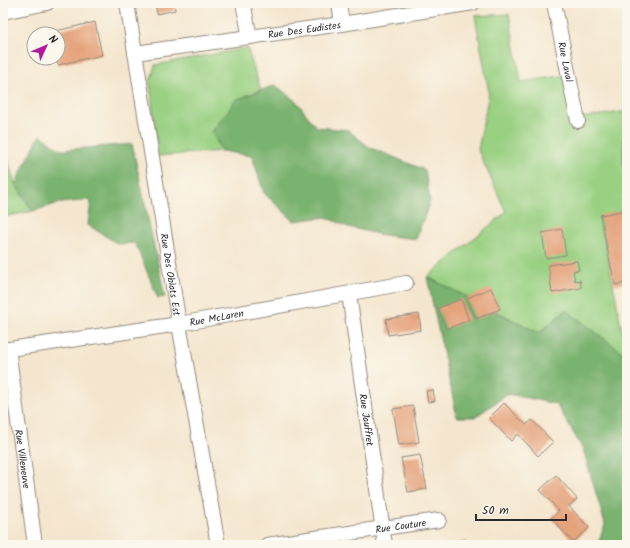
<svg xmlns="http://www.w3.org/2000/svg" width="630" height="548" viewBox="0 0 630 548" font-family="Kalam,sans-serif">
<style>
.green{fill:#99d082;stroke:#627e56}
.forest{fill:#7ab270;stroke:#526e4e}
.building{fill:#e5a37c}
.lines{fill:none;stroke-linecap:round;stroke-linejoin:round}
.street-casing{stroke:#90887c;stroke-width:16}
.street{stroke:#fff;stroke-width:14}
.labels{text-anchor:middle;stroke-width:3;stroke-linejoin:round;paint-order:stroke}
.street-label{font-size:10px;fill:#2b2b2b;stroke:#fbf7ec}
</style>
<rect width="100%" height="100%" fill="#fbf7ec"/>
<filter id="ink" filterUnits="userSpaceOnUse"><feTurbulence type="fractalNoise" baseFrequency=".025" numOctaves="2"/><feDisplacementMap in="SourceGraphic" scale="8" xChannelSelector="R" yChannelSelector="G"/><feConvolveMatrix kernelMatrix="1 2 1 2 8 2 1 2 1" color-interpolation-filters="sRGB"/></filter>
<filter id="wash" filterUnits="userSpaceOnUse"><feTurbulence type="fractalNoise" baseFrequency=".012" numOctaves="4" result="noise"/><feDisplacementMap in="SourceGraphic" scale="16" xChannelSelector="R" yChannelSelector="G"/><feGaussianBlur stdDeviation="0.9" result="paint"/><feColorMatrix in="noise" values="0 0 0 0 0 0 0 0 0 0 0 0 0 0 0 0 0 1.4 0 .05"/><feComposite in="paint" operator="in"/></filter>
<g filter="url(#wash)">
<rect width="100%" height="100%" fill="#f4e6ce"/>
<g class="green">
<path d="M509,14L521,82L567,75L575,119L627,111V124L624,127L623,163L627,170V210L600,216L627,356L566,310L539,333L427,277L506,212L478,150L489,92L475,16Z"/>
<path d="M247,48L261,90L236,100L212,132L222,151L158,156L150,82L155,65Z"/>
<path d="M3,143L15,184L33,211L3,217Z"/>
</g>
<g class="forest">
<path d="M275,85L297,102L316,127L348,130L369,147L425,170L430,201L416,239L383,235L348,227L326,217L294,221L264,193L252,156L222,151L212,132L236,100Z"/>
<path d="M627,124V170L623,163L624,127Z"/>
<path d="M40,135L61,150L132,144L165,297L158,298L135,243L118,244L88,225L91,200L59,203L33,211L15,184Z"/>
<path d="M427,277L539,333L566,310L627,356V545H597L605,525L603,517L583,449L556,404L508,394L475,417H457Z"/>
</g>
<g id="blocks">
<g class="building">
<path d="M155,3H174L175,10L157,14Z"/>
<path d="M95,22L102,55L58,65L56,58H58V34H51V32Z"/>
<path d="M627,210V283L615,285L600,215Z"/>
<path d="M562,229L566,255L546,258L542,233Z"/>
<path d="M577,261L579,270L573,271L575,281L580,280L581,288L552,293L548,265Z"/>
<path d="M491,288L500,309L476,319L467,298Z"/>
<path d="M461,299L469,320L446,329L438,308Z"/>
<path d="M419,314L421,330L388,335L386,319Z"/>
<path d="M433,390L435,401L428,402L426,391Z"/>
<path d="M504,403L526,425L532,420L553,442L538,456L518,434L511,441L489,418Z"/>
<path d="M413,406L419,442L399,445L393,409Z"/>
<path d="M420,455L427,489L408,492L401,458Z"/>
<path d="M556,475L577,499L569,506L589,528L573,542L551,518L559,511L540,490Z"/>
<path d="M467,541V545H453V544Z"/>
</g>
</g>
</g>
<g filter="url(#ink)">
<use href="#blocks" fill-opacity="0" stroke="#90887c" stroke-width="1"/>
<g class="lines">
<defs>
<g id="street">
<path id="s1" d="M127,3L179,324L218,545"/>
<path d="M243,3L250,37"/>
<path d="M339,3L342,24"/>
<path id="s2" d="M554,3L578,121"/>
<path d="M3,12L47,3"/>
<path id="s3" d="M135,53L342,24L473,3"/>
<path id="s4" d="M349,294L385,545"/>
<path id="s5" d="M8,349L35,545"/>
<path id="s6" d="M3,350L179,324L406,283"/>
<path id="s7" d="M267,545L439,520"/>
</g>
</defs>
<use href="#street" class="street-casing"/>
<use href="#street" class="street"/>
</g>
</g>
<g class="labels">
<g class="street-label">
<text dy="4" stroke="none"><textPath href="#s3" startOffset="171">Rue Des Eudistes</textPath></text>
<text dy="4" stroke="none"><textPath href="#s2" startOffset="60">Rue Laval</textPath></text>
<text dy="4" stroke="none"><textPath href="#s1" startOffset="275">Rue Des Oblats Est</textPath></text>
<text dy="4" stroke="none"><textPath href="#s6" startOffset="216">Rue McLaren</textPath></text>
<text dy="4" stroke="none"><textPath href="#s4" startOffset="127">Rue Jauffret</textPath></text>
<text dy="4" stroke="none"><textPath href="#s5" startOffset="111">Rue Villeneuve</textPath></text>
<text dy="4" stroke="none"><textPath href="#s7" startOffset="135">Rue Couture</textPath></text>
</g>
</g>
<rect width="630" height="548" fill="none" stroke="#fbf7ec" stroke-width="16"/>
<g transform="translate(46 46) rotate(46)"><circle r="19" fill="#fbf7ec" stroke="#a8a59f"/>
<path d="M0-3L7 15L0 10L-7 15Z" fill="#b5179e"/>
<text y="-6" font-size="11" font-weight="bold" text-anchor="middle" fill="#2b2b2b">N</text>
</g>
<path d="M476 514v6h90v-6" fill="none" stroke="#2b2b2b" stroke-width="2"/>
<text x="482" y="514" font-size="12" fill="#2b2b2b" stroke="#fbf7ec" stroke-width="3" paint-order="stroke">50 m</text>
</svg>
